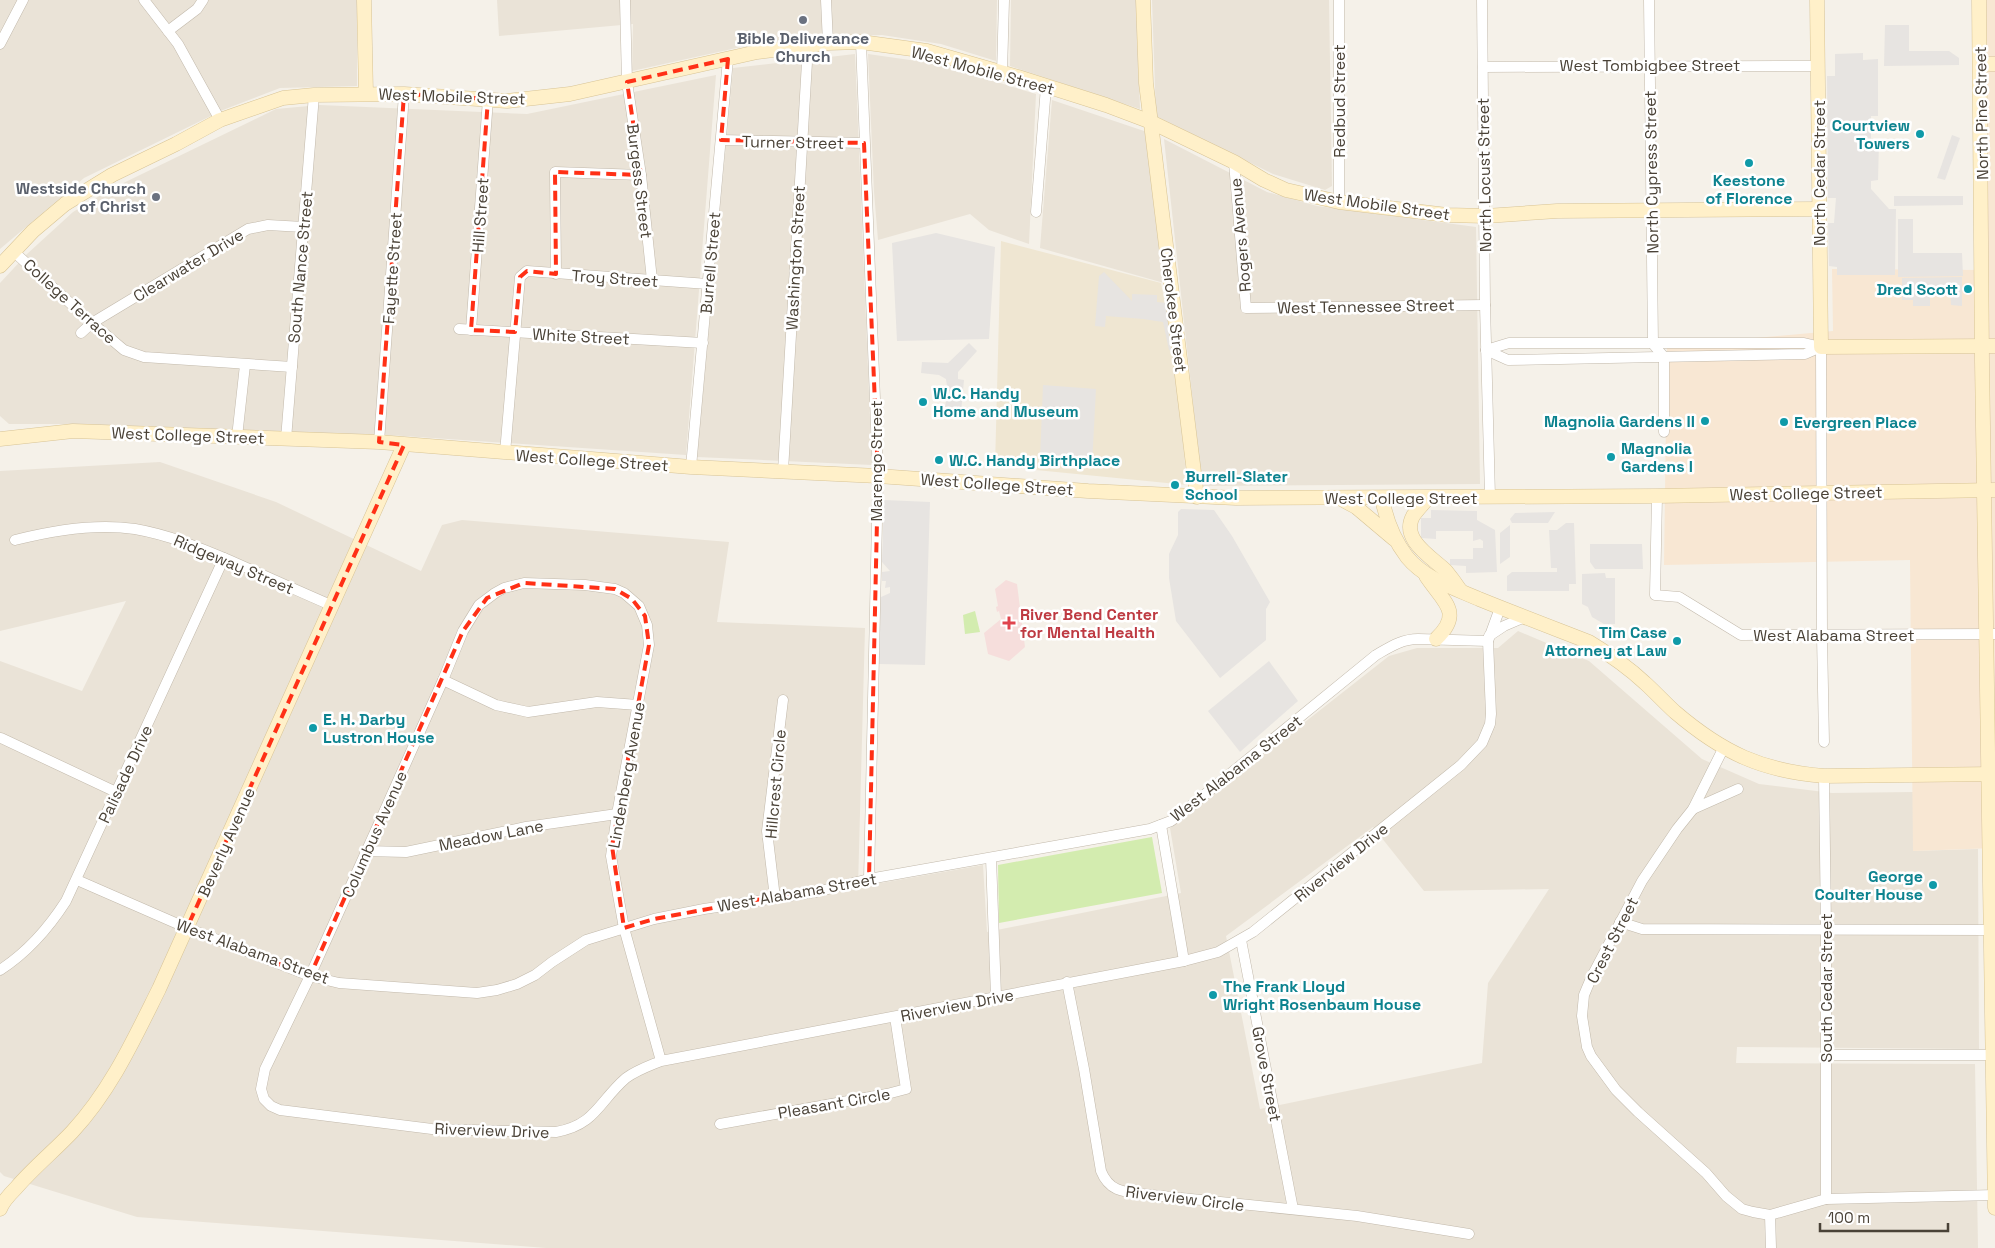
<svg xmlns="http://www.w3.org/2000/svg" width="1995" height="1248" viewBox="0 0 1995 1248" font-family="'Space Grotesk',sans-serif">
<style>
.residential{fill:#eae3d7;fill-rule:evenodd}
.commercial{fill:#f8e7d3}
.education{fill:#efe6d2}
.medical{fill:#f6dedc}
.green{fill:#d3ecaf}
.parking{fill:#e7e4e1}
.lines{fill:none;stroke-linecap:round;stroke-linejoin:round}
.street-casing{stroke:#c2b9ab;stroke-width:11}
.secondary-casing{stroke:#d8c496;stroke-width:15}
.street{stroke:#fff;stroke-width:10}
.secondary{stroke:#fff0c9;stroke-width:14}
.marked{fill:none;stroke:#ff3016;stroke-width:4;stroke-dasharray:10 6;stroke-linejoin:round}
.worship-dot{fill:#6b7280;stroke:#fff;stroke-width:2}
.culture-dot{fill:#0f9aa8;stroke:#fff;stroke-width:2}
.health-dot{fill:#e0444e;stroke:#fff;stroke-width:2}
.labels{text-anchor:middle;stroke-width:5;stroke-linejoin:round;paint-order:stroke}
.worship-label{font-size:16px;font-weight:bold;fill:#5b616d;stroke:#fff}
.street-label{font-size:16px;fill:#4a4237;stroke:#fff}
.culture-label{font-size:16px;font-weight:bold;fill:#0d838f;stroke:#fff;text-anchor:start}
.health-label{font-size:16px;font-weight:bold;fill:#be3a42;stroke:#fff;text-anchor:start}
</style>
<rect width="100%" height="100%" fill="#f5f1e9"/>
<g class="residential">
<path d="M0,0H357V86L280,88L223,110L84,178L0,249Z"/>
<path d="M497,0H997L996,61L941,44L882,35L836,36L741,47L632,71L633,24L499,36Z"/>
<path d="M1011,0H1136L1140,109L1010,66Z"/>
<path d="M1152,0H1329L1332,186L1325,190L1273,174L1156,116Z"/>
<path d="M855,54L872,465L697,457L733,68Z"/>
<path d="M868,54L938,64L1036,94L1029,244L989,230L970,214L878,240L874,192Z"/>
<path d="M716,75L686,455L389,435L277,434L64,424H9L0,416V283L27,254L73,212L111,189L276,109L320,105L527,114Z"/>
<path d="M1052,100L1147,132L1164,283L1040,248Z"/>
<path d="M1164,139L1267,192L1317,206L1476,227L1480,484L1202,486Z"/>
<path d="M160,462L276,502L421,571L442,525L462,520L729,542L717,622L865,628L858,887L983,865L987,932L1181,893L1170,828L1389,656L1417,648H1498L1518,631L1589,661L1702,759L1759,784L1832,793L1913,792V851L1978,849L1979,1049L1737,1047L1736,1063L1975,1064L1978,1248H546L137,1217L4,1176L0,1172V661L82,691L126,601L0,631V471ZM1373,827L1424,891L1549,889L1488,983L1482,1063L1260,1109L1226,936Z"/>
</g>
<path class="commercial" d="M1974,0H1995V848L1913,851L1910,560L1664,565L1667,346L1833,331L1832,269L1982,270Z"/>
<path class="education" d="M1001,241L1161,283L1175,355L1187,485L995,466Z"/>
<path class="medical" d="M1006,580L1017,584L1025,647L1009,661L988,654L984,633L1001,619L999,611L997,612L996,607L998,606L995,589Z"/>
<g class="green">
<path d="M975,611L980,632L965,634L963,615Z"/>
<path d="M1152,837L1162,893L999,923L998,865Z"/>
</g>
<g class="parking">
<path d="M1885,25H1909V51H1949L1959,58V65L1884,66Z"/>
<path d="M1863,53V60L1878,59V116H1871V142H1879L1878,180L1871,181V189L1889,209H1896L1895,275H1837V267L1829,266L1828,223H1834L1836,198H1828L1827,76H1835V54Z"/>
<path d="M1952,135L1960,138L1945,180L1937,178Z"/>
<path d="M1894,196H1963V205L1894,206Z"/>
<path d="M1898,219H1913V253H1962L1963,276L1898,277Z"/>
<path d="M936,233L995,247L989,339L897,341L892,243Z"/>
<path d="M1104,272L1132,301V294L1157,295V302L1167,303L1175,353L1169,350L1163,322L1143,319L1106,316L1105,327L1095,326L1099,276Z"/>
<path d="M1962,277V306L1951,305L1950,291H1930V306H1913V300H1902V278Z"/>
<path d="M969,343L977,351L958,372V379L964,380L961,412L945,410L947,386L946,379L939,375L921,373L922,362L948,363Z"/>
<path d="M1043,385L1096,389L1092,465L1040,459Z"/>
<path d="M884,500L930,502L925,665L879,664L881,597L890,593V587L885,588L886,581H882V572L890,571L882,562Z"/>
<path d="M1181,509L1214,510L1232,536L1270,602L1266,609V640L1220,678L1176,621L1169,578V554L1178,535V512Z"/>
<path d="M1431,510L1477,511V520L1495,530L1497,572L1466,573V566L1450,565V559H1473V548H1483V541L1480,539L1473,541V531H1436V539L1421,538V518H1431Z"/>
<path d="M1555,512L1548,523H1512L1510,519L1515,513Z"/>
<path d="M1566,523H1574L1576,584H1569V591H1507V576L1512,572H1557V568H1551L1549,530H1557Z"/>
<path d="M1510,525V557L1500,564V533Z"/>
<path d="M1590,544H1642L1643,569H1595L1590,562Z"/>
<path d="M1605,573L1606,578H1615V624H1604L1592,617L1588,607L1582,604V574Z"/>
<path d="M1269,661L1298,701L1240,752L1208,711Z"/>
</g>
<g class="lines">
<defs>
<g id="street">
<path d="M144,0L178,44L220,120"/>
<path d="M625,0L627,82L641,175L652,280"/>
<path d="M826,0L828,43"/>
<path d="M1339,0V202"/>
<path d="M1482,0L1485,305L1490,497"/>
<path d="M1649,0L1653,344L1664,357V432"/>
<path d="M168,31L197,9L203,0"/>
<path d="M861,42L878,476L869,879"/>
<path d="M0,44L23,0"/>
<path d="M1483,67L1818,66"/>
<path d="M1002,73L1004,0"/>
<path d="M721,140L864,143"/>
<path d="M1234,162L1246,308L1485,305"/>
<path d="M1036,212L1046,87"/>
<path d="M13,251L92,323L124,350L144,357L292,367"/>
<path d="M556,274L555,172L641,175"/>
<path d="M459,329L703,343"/>
<path d="M471,330L488,99"/>
<path d="M81,333L92,323L248,229L268,225L303,227"/>
<path d="M1821,347L1822,636L1824,742"/>
<path d="M1486,350L1508,360L1805,354L1821,347"/>
<path d="M1486,350L1509,343H1804L1821,347"/>
<path d="M237,437L245,365"/>
<path d="M286,439L314,95"/>
<path d="M379,442L404,94"/>
<path d="M505,453L520,277L527,271L708,284"/>
<path d="M691,467L728,59"/>
<path d="M783,471L808,45"/>
<path d="M1657,496L1655,595L1679,597L1741,635L1995,634"/>
<path d="M15,540C54,530 95,523 135,529C169,535 198,547 229,560C263,575 298,591 333,606"/>
<path d="M1489,636L1504,626L1525,617"/>
<path d="M443,680L496,705L528,712L597,702L638,705"/>
<path d="M1,738L116,792"/>
<path d="M1723,749L1693,809L1677,829L1642,881L1592,976L1584,995L1582,1016L1587,1047L1591,1056L1616,1090L1638,1112L1706,1173L1726,1196L1742,1209L1753,1212L1770,1215L1826,1199L1995,1195"/>
<path d="M1824,776L1826,929V1199"/>
<path d="M1693,809L1738,789"/>
<path d="M1161,825L1184,961"/>
<path d="M365,851L406,852L526,827L617,814"/>
<path d="M991,858L996,996"/>
<path d="M77,880L187,928L310,976L339,983L477,993L497,990L517,984L535,975L552,962L586,940L654,919L704,909L816,892L869,879L1150,829L1171,821L1182,813L1376,655C1390,647 1402,639 1418,639L1488,641"/>
<path d="M775,898L767,831L783,700"/>
<path d="M1620,922L1642,929L1991,930"/>
<path d="M1241,940L1293,1209"/>
<path d="M0,970C28,952 48,929 66,901L224,558"/>
<path d="M1067,982L1084,1069L1101,1171C1109,1191 1123,1192 1142,1194L1357,1216L1469,1234"/>
<path d="M1826,1055H1995"/>
<path d="M661,1061L624,928L611,856L617,814L649,645L647,625L639,606L624,593L615,589L585,585L524,583L504,588L495,593L479,605L463,631L443,680L380,821L310,976L265,1069L261,1089L264,1099L271,1106L280,1110L432,1129L556,1132C596,1125 599,1101 626,1078C637,1070 649,1066 661,1061L1184,961L1218,952L1253,932L1461,765L1482,743L1490,724L1491,714L1488,641L1500,608"/>
<path d="M720,1124L887,1094L906,1089L895,1017"/>
<path d="M1770,1215L1771,1248"/>
</g>
<g id="secondary">
<path d="M364,0L366,93"/>
<path d="M1143,0L1146,83L1197,497"/>
<path d="M1817,0L1821,347L1995,346"/>
<path d="M1979,0L1982,361L1995,1208"/>
<path d="M1980,64H1995"/>
<path d="M0,266L33,231L65,204L112,175L176,144L220,120L283,98L314,95L404,94L507,101L570,94L757,52L828,43L861,42L927,51L1018,77L1106,105L1151,122L1234,162L1264,180L1286,190L1339,202L1447,215L1486,216L1557,211L1819,209"/>
<path d="M0,439L73,431L379,442L691,467L878,476L1088,491L1236,498L1657,496L1995,490"/>
<path d="M1382,498C1386,520 1394,540 1407,557C1425,579 1454,588 1479,599C1516,614 1553,628 1589,642C1609,654 1628,667 1645,683C1655,692 1665,703 1675,712C1723,753 1762,771 1824,776L1995,774"/>
<path d="M1428,498C1423,504 1417,510 1413,516C1400,540 1433,558 1446,571C1451,577 1456,584 1460,590"/>
<path d="M1341,499L1356,507L1394,539"/>
<path d="M1426,576C1443,602 1464,612 1436,639"/>
<path d="M0,1209C3,1201 10,1194 16,1188C33,1168 54,1151 72,1132C111,1090 134,1039 159,989L404,445"/>
</g>
</defs>
<use href="#street" class="street-casing"/>
<use href="#secondary" class="secondary-casing"/>
<use href="#street" class="street"/>
<use href="#secondary" class="secondary"/>
</g>
<path class="marked" d="M728,59L721,140L864,143L878,476L869,879L654,919L624,928L612,846L649,645L645,616L632,599L615,589L524,583L487,598L463,631L310,976L187,928L404,445L379,442L404,94L488,99L471,330L515,332L520,277L527,271L556,274L555,172L641,175L627,82Z"/>
<g class="worship-dot">
<circle cx="803" cy="20" r="5"/>
<circle cx="156" cy="197" r="5"/>
</g>
<g class="culture-dot">
<circle cx="1920" cy="134" r="5"/>
<circle cx="1749" cy="163" r="5"/>
<circle cx="1968" cy="289" r="5"/>
<circle cx="923" cy="402" r="5"/>
<circle cx="1705" cy="421" r="5"/>
<circle cx="1784" cy="422" r="5"/>
<circle cx="1611" cy="457" r="5"/>
<circle cx="939" cy="460" r="5"/>
<circle cx="1175" cy="485" r="5"/>
<circle cx="1677" cy="641" r="5"/>
<circle cx="313" cy="728" r="5"/>
<circle cx="1933" cy="885" r="5"/>
<circle cx="1213" cy="995" r="5"/>
</g>
<path class="health-dot" d="M1006.5 615.5h5v5h5v5h-5v5h-5v-5h-5v-5h5z"/>
<g class="labels">
<g class="worship-label">
<text x="803" y="44">Bible Deliverance<tspan x="803" dy="18">Church</tspan></text>
<text x="146" y="194" text-anchor="end">Westside Church<tspan x="146" dy="18">of Christ</tspan></text>
</g>
<g class="street-label">
<text x="1650" y="71">West Tombigbee Street</text>
<text transform="translate(983 70) rotate(15)" y="6">West Mobile Street</text>
<text transform="translate(452 96) rotate(2)" y="6">West Mobile Street</text>
<text transform="translate(1339 101) rotate(-90)" y="6">Redbud Street</text>
<text transform="translate(1981 113) rotate(-91)" y="6">North Pine Street</text>
<text transform="translate(793 142) rotate(1)" y="6">Turner Street</text>
<text transform="translate(1651 172) rotate(-91)" y="6">North Cypress Street</text>
<text transform="translate(1819 173) rotate(-90)" y="6">North Cedar Street</text>
<text transform="translate(1484 175) rotate(-91)" y="6">North Locust Street</text>
<text transform="translate(640 181) rotate(83)" y="6">Burgess Street</text>
<text transform="translate(1377 204) rotate(8)" y="6">West Mobile Street</text>
<text transform="translate(480 215) rotate(-86)" y="6">Hill Street</text>
<text transform="translate(1240 235) rotate(-95)" y="6">Rogers Avenue</text>
<text transform="translate(795 258) rotate(-87)" y="6">Washington Street</text>
<text transform="translate(710 263) rotate(-85)" y="6">Burrell Street</text>
<text transform="translate(188 265) rotate(-31)" y="6">Clearwater Drive</text>
<text transform="translate(300 267) rotate(-85)" y="6">South Nance Street</text>
<text transform="translate(392 268) rotate(-86)" y="6">Fayette Street</text>
<text transform="translate(615 278) rotate(4)" y="6">Troy Street</text>
<text transform="translate(70 301) rotate(42)" y="6">College Terrace</text>
<text transform="translate(1366 306) rotate(-1)" y="6">West Tennessee Street</text>
<text transform="translate(1174 310) rotate(83)" y="6">Cherokee Street</text>
<text transform="translate(581 336) rotate(3)" y="6">White Street</text>
<text transform="translate(188 435) rotate(2)" y="6">West College Street</text>
<text transform="translate(592 460) rotate(4)" y="6">West College Street</text>
<text transform="translate(876 461) rotate(-90)" y="6">Marengo Street</text>
<text transform="translate(997 484) rotate(4)" y="6">West College Street</text>
<text transform="translate(1806 493) rotate(-1)" y="6">West College Street</text>
<text x="1401" y="504">West College Street</text>
<text transform="translate(234 564) rotate(23)" y="6">Ridgeway Street</text>
<text x="1834" y="641">West Alabama Street</text>
<text transform="translate(1236 768) rotate(-38)" y="6">West Alabama Street</text>
<text transform="translate(125 774) rotate(-65)" y="6">Palisade Drive</text>
<text transform="translate(626 775) rotate(-80)" y="6">Lindenberg Avenue</text>
<text transform="translate(775 784) rotate(-85)" y="6">Hillcrest Circle</text>
<text transform="translate(374 834) rotate(-66)" y="6">Columbus Avenue</text>
<text transform="translate(491 835) rotate(-11)" y="6">Meadow Lane</text>
<text transform="translate(226 842) rotate(-66)" y="6">Beverly Avenue</text>
<text transform="translate(1341 862) rotate(-39)" y="6">Riverview Drive</text>
<text transform="translate(797 892) rotate(-10)" y="6">West Alabama Street</text>
<text transform="translate(1612 940) rotate(-63)" y="6">Crest Street</text>
<text transform="translate(253 951) rotate(20)" y="6">West Alabama Street</text>
<text transform="translate(1826 988) rotate(-90)" y="6">South Cedar Street</text>
<text transform="translate(957 1005) rotate(-11)" y="6">Riverview Drive</text>
<text transform="translate(1267 1074) rotate(79)" y="6">Grove Street</text>
<text transform="translate(834 1103) rotate(-10)" y="6">Pleasant Circle</text>
<text transform="translate(492 1130) rotate(2)" y="6">Riverview Drive</text>
<text transform="translate(1185 1198) rotate(7)" y="6">Riverview Circle</text>
</g>
<g class="culture-label">
<text x="1910" y="131" text-anchor="end">Courtview<tspan x="1910" dy="18">Towers</tspan></text>
<text x="1749" y="186" text-anchor="middle">Keestone<tspan x="1749" dy="18">of Florence</tspan></text>
<text x="1958" y="295" text-anchor="end">Dred Scott</text>
<text x="933" y="399">W.C. Handy<tspan x="933" dy="18">Home and Museum</tspan></text>
<text x="1695" y="427" text-anchor="end">Magnolia Gardens II</text>
<text x="1794" y="428">Evergreen Place</text>
<text x="1621" y="454">Magnolia<tspan x="1621" dy="18">Gardens I</tspan></text>
<text x="949" y="466">W.C. Handy Birthplace</text>
<text x="1185" y="482">Burrell-Slater<tspan x="1185" dy="18">School</tspan></text>
<text x="1667" y="638" text-anchor="end">Tim Case<tspan x="1667" dy="18">Attorney at Law</tspan></text>
<text x="323" y="725">E. H. Darby<tspan x="323" dy="18">Lustron House</tspan></text>
<text x="1923" y="882" text-anchor="end">George<tspan x="1923" dy="18">Coulter House</tspan></text>
<text x="1223" y="992">The Frank Lloyd<tspan x="1223" dy="18">Wright Rosenbaum House</tspan></text>
</g>
<g class="health-label">
<text x="1020" y="620">River Bend Center<tspan x="1020" dy="18">for Mental Health</tspan></text>
</g>
</g>
<path d="M1820 1223v8h128v-8" fill="none" stroke="#4a4237" stroke-width="2.5"/>
<text x="1828" y="1223" font-size="15" fill="#4a4237" stroke="#ffffff" stroke-width="4" paint-order="stroke">100 m</text>
</svg>
